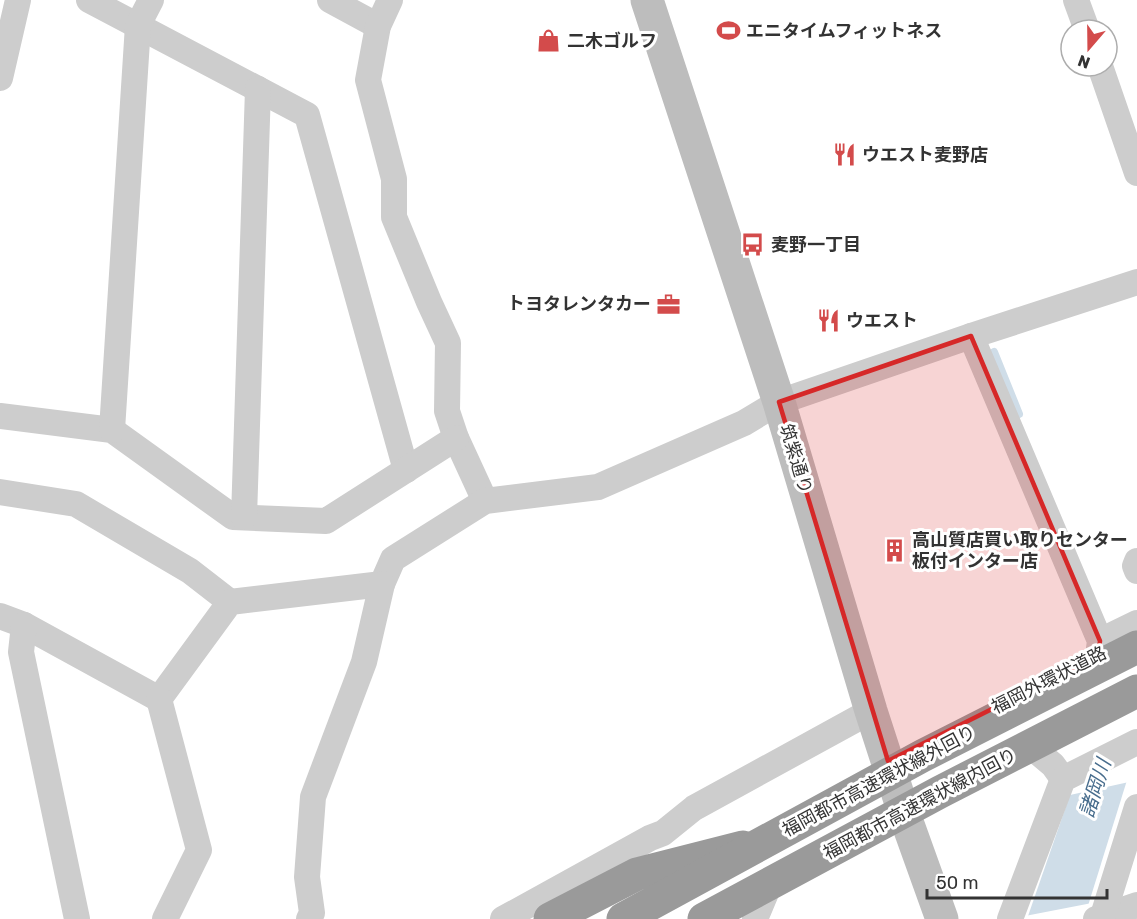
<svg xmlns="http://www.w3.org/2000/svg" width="1137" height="919" viewBox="0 0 1137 919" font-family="Rubik,'Noto Sans JP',sans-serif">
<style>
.water{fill:#cfdde8}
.pier{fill:#fff}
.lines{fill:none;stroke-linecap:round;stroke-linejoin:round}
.stream{stroke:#cfdde8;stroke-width:8}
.street{stroke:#cdcdcd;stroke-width:26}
.secondary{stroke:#bdbdbd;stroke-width:33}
.highway{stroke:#9a9a9a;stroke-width:33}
.highway-bridge{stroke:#9a9a9a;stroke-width:33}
.marked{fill:#d62828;fill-opacity:0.2;stroke:#d62828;stroke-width:4.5;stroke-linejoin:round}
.labels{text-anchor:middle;stroke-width:6;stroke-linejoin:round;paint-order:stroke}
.poi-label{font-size:18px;font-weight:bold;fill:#333;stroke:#fff;text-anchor:start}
.street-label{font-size:18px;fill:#333;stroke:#fff}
.water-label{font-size:20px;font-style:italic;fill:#486d8d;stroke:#fff}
</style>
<rect width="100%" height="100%" fill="#fff"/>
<path class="water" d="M1137,601V748L1087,909L1027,919Z"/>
<g class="pier">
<path d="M1137,598V758L1129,782L1070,795L1087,736L1134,600Z"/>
<path d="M1092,903L1086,919H1024L1025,916Z"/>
</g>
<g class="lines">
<path class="stream" d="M994,352L1019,414"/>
<g class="street">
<path d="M89,0L307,115L406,470"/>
<path d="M330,0L378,26"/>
<path d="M390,0L378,26L368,80L394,179V217L429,302L448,343L447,411L456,438L485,501"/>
<path d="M1076,0L1087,30"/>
<path d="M1100,66L1137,173"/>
<path d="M0,78L18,0"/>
<path d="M971,336L1100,641L1098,656"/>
<path d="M0,416L112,430L233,517L326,521L456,438"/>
<path d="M112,430L138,25L151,0"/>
<path d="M0,492L76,504L190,571L230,602"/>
<path d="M244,517L258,89"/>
<path d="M1137,561L1135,566L1137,571"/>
<path d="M0,616L24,625L159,699L230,602L382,584L393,559L485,501L598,487L744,423L779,402L971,336L1137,282"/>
<path d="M24,625L21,652L77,919"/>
<path d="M1100,641L1137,623"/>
<path d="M159,699L199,850L165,919"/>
<path d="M1028,744L1053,765L1063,779"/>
<path d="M309,919L312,913L307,877L313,797L364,662L382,584"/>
<path d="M503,919L650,838L663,833L694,808L871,711"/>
<path d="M755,919L768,888"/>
<path d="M1010,919L1063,779L1137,742"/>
<path d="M1096,919L1137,905"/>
<path d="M1102,919L1137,807"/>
</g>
<path class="secondary" d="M647,0L779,402L871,711L905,816L942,919"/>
<path class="highway" d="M550,919L637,874L743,847"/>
<g class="highway-bridge">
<path d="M623,919L922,756L1137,647"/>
<path d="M704,919L940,792L1137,691"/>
</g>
</g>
<path class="marked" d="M971,336L1100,641L1098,656L888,761L779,402Z"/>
<defs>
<symbol id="stadium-bare" viewBox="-9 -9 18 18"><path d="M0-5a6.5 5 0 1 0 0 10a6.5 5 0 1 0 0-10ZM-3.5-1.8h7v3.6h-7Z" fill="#d34b4b" stroke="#fff" stroke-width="2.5" paint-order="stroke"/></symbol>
<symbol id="shop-bare" viewBox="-9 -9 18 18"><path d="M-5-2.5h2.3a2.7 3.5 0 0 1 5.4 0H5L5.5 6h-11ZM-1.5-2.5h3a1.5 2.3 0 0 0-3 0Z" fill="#d34b4b" stroke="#fff" stroke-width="2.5" paint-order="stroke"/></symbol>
<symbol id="restaurant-bare" viewBox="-9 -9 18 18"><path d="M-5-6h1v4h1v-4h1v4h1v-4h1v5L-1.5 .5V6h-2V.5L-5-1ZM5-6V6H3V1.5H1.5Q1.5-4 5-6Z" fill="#d34b4b" stroke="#fff" stroke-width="2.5" paint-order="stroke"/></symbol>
<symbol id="bus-bare" viewBox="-9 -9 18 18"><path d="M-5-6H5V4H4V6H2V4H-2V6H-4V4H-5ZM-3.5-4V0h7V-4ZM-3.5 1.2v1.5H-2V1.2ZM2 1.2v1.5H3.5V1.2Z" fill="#d34b4b" stroke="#fff" stroke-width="2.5" paint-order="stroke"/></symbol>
<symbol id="office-bare" viewBox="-9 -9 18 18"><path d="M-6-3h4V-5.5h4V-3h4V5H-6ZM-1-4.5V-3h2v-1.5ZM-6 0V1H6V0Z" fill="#d34b4b" stroke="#fff" stroke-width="2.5" paint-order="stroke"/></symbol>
<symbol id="building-bare" viewBox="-9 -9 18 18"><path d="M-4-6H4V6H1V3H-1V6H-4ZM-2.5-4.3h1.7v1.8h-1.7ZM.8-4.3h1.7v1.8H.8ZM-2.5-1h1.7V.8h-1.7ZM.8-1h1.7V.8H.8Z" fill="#d34b4b" stroke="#fff" stroke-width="2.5" paint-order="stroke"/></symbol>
</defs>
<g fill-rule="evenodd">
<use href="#stadium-bare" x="712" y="14" width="33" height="33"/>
<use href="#shop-bare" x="532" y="24" width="33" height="33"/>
<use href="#restaurant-bare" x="828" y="138" width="33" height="33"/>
<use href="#bus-bare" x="736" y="228" width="33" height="33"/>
<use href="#office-bare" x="652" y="288" width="33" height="33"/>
<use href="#restaurant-bare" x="812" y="304" width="33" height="33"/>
<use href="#building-bare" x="878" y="534" width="33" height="33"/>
</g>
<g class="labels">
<g class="poi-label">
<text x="746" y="37">エニタイムフィットネス</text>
<text x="567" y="47">二木ゴルフ</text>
<text x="862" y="161">ウエスト麦野店</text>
<text x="771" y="251">麦野一丁目</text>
<text x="651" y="310" text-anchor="end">トヨタレンタカー</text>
<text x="846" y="327">ウエスト</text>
<text x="912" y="546">高山質店買い取りセンター<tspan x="912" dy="21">板付インター店</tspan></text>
</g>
<g class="street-label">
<text transform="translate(796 459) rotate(73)" y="6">筑紫通り</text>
<text transform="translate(1049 680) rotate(-27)" y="6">福岡外環状道路</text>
<text transform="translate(879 781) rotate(-28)" y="6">福岡都市高速環状線外回り</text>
<text transform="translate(920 804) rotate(-28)" y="6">福岡都市高速環状線内回り</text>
</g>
<g class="water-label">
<text transform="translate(1095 788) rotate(-72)" y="7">諸岡川</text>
</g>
</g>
<g transform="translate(1089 48) rotate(200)"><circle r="28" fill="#ffffff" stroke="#adadad" stroke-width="1.5"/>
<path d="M0-4.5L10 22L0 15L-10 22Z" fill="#d34b4b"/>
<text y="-9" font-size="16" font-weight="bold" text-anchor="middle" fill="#333333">N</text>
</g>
<path d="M927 889v9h180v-9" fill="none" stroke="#333333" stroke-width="3"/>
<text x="936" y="889" font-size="18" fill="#333333" stroke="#ffffff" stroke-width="4.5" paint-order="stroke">50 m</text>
</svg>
